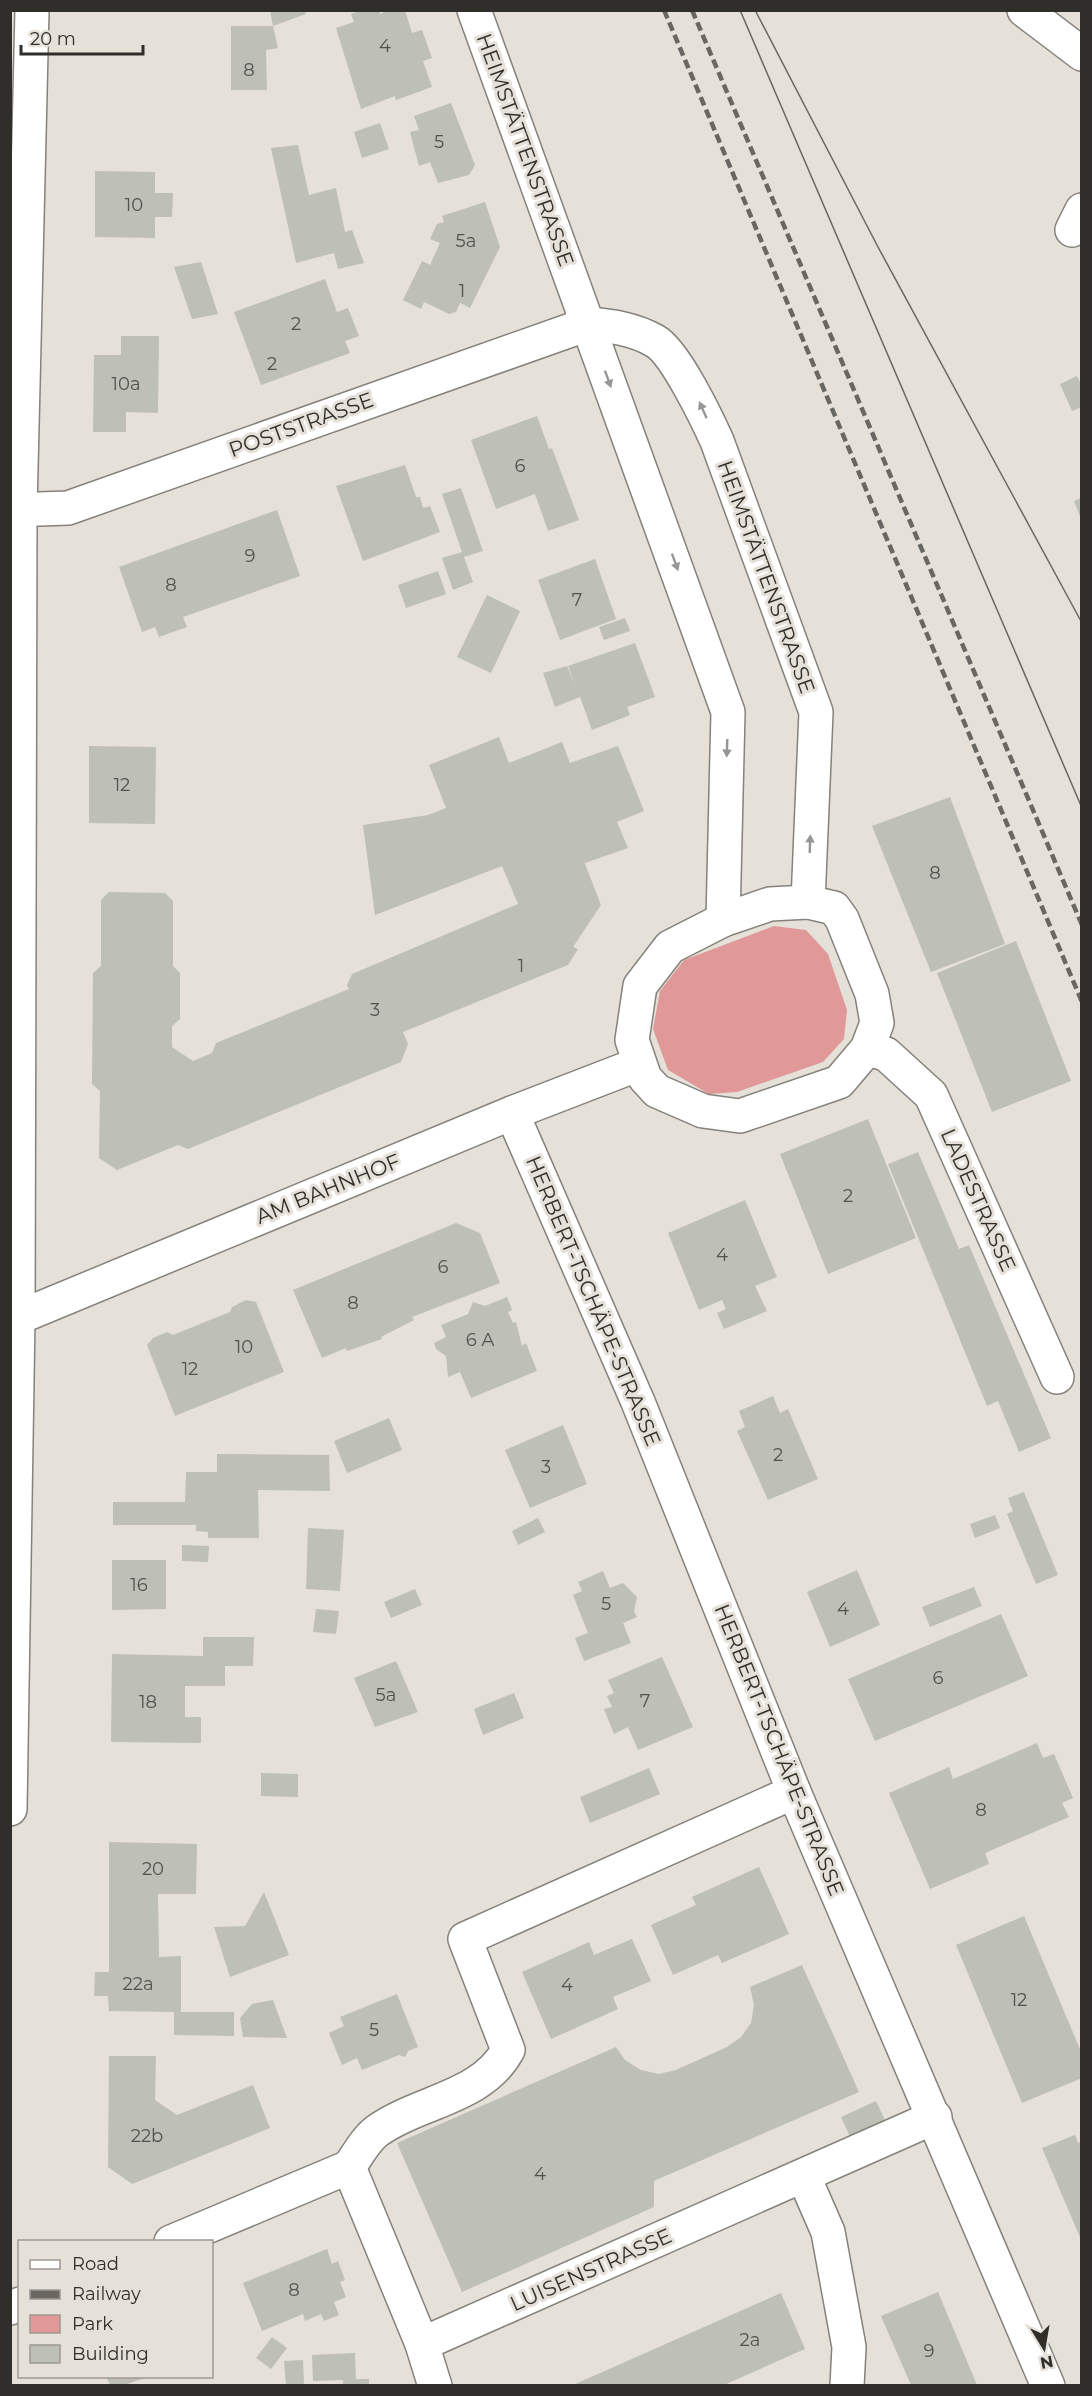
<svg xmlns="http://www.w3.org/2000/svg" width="1092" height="2396" viewBox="0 0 1092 2396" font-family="Montserrat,sans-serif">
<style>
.green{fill:#e09898}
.building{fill:#bebfb7}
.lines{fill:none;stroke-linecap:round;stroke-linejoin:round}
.minor-casing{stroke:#85827b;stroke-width:36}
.major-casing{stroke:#85827b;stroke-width:36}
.minor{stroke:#fff;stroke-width:33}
.major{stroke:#fff;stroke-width:33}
.tram{stroke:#696762;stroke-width:1.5}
.rail{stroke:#696762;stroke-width:4.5;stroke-dasharray:9 4.5;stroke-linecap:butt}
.oneway{fill:#989695}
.labels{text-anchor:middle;stroke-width:6;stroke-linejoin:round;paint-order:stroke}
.number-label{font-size:18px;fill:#54524e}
.street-label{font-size:21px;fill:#302e2b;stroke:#e5e1d9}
</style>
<rect width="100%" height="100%" fill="#e5e1d9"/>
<path class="green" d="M774,926L806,930L828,954L847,1010L844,1039L823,1062L737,1092L709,1094L668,1070L653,1029L660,991L684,960Z"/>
<g class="building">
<path d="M270,10H304L306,14L273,26Z"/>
<path d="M361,10H379L380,14L389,10H405L412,33L422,30L432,58L423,61L432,87L396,100L395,96L361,109L336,28L354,22L351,14Z"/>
<path d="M231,26H273L278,48L266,50L267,90H231Z"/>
<path d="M451,103L475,165L469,175L438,183L430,162L419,166L410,132L419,130L414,116Z"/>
<path d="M380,123L389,149L362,158L354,132Z"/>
<path d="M298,145L309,195L336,188L345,232L352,230L364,263L338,269L334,253L296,263L271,148Z"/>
<path d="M95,171L155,172V193H173L172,217H155V238L95,237Z"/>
<path d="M485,202L500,247L470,308L460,303L456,312L449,314L424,302L421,309L403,300L422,261L430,265L440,243L430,239L437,224L444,222L442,216Z"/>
<path d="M201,262L218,314L192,319L174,267Z"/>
<path d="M325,279L337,312L348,308L359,336L345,341L350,353L261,385L234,312Z"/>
<path d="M121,336H159L158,413L126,412V432H93L94,355H121Z"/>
<path d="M1077,376L1082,386V407L1072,411L1060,384Z"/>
<path d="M537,416L549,449L552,448L579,520L548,531L535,494L496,509L471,440Z"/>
<path d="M405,465L416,497H420L423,508L430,506L440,532L363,561L336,486Z"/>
<path d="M461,488L483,551L464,557L473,582L453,590L442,558L462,552L442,494Z"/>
<path d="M1081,498V519L1074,501Z"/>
<path d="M277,510L300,576L183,617L187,627L159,637L155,627L142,632L119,567Z"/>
<path d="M595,559L616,619L560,640L538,580Z"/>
<path d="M438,571L446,594L406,608L398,585Z"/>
<path d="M487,595L520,611L491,673L457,657Z"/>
<path d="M625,618L630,631L604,640L599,627Z"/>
<path d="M635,643L655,697L627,707L630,715L592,730L580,697L555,707L543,673L567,666L576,687L568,666Z"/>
<path d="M499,737L509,763L562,742L570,763L618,746L644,811L617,822L628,848L585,863L582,856L601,905L573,947L578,949L568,965L403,1032L408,1044L401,1062L188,1149L178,1145L117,1170L99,1158L100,1091L92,1084L93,973L101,966V900L109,892L165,893L173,901V966L180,973V1019L172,1026V1047L193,1061L212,1053L216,1043L349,989L347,985L352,974L518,904L502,866L375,915L363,825L428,815L446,808L429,765Z"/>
<path d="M89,746L156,747L155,824L89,823Z"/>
<path d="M950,797L1005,944L931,972L872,826Z"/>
<path d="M1016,941L1071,1081L992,1112L937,973Z"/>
<path d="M868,1119L916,1238L828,1274L780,1154Z"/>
<path d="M918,1152L959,1249L969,1245L1051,1438L1019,1452L998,1401L987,1406L888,1164Z"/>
<path d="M745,1200L777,1277L755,1286L767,1311L724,1329L717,1313L726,1309L722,1300L699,1310L668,1233Z"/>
<path d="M456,1223L480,1233L500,1283L412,1317L414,1320L381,1337L382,1339L347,1351L346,1348L322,1358L293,1290Z"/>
<path d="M507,1297L512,1310L508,1312L513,1323L516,1322L522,1346L526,1343L537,1371L471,1398L460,1372L448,1377L446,1356L436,1349L434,1343L446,1337L441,1325L468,1314L473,1302L485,1306Z"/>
<path d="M246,1300L256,1302L284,1372L175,1416L147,1345L153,1338L167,1332L173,1335L205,1322L230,1312L232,1307Z"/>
<path d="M773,1396L780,1413L788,1409L818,1479L768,1500L737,1431L745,1427L739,1411Z"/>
<path d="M389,1418L402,1450L347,1473L334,1441Z"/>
<path d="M563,1425L587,1484L530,1508L505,1450Z"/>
<path d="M217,1454L329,1455L330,1491L258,1490L259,1538H208V1532L196,1531V1525H113V1502H185L186,1472H217Z"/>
<path d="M1024,1492L1058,1575L1036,1584L1007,1514L1013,1511L1008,1498Z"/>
<path d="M995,1515L1000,1528L975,1538L970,1524Z"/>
<path d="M538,1518L545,1532L518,1545L512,1531Z"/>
<path d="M308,1528L344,1530L340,1591L306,1589Z"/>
<path d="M182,1545L209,1546L208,1562L182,1561Z"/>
<path d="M112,1560H166V1609L112,1610Z"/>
<path d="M857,1570L880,1625L830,1647L807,1592Z"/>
<path d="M603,1571L610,1588L623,1583L637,1597L634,1611L637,1617L623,1623L631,1643L584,1661L575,1638L588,1633L573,1595L582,1591L578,1582Z"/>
<path d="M974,1587L982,1606L930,1627L922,1607Z"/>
<path d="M415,1589L422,1605L391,1618L384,1602Z"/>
<path d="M316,1609L339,1611L336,1634L313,1632Z"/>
<path d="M1001,1614L1028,1676L875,1741L848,1679Z"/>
<path d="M203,1637H254L253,1666H225V1686H185V1717H201V1743L111,1742L112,1654L203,1656Z"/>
<path d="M662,1657L693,1727L638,1750L628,1727L614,1734L604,1709L612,1707L607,1696L614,1693L608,1680Z"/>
<path d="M396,1661L418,1712L375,1727L354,1678Z"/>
<path d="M514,1693L524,1718L483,1735L474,1709Z"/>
<path d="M1037,1743L1043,1758L1054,1754L1073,1798L1062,1803L1069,1817L985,1853L989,1864L930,1889L889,1793L949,1767L953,1779Z"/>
<path d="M649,1768L660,1794L590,1823L580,1797Z"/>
<path d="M261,1773L298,1774V1797L261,1796Z"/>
<path d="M109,1842L197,1844L196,1894H158L159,1957L181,1956V2012H234V2036L174,2035V2012L109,2011L108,1996H94L95,1972H109Z"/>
<path d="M759,1867L789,1934L722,1963L718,1955L673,1975L651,1925L696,1905L692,1897Z"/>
<path d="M264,1892L289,1955L230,1977L214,1927L245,1926Z"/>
<path d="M1024,1916L1082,2054V2078L1022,2103L956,1945Z"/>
<path d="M632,1939L651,1981L613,1997L618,2009L551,2039L522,1972L589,1942L594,1955Z"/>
<path d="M802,1965L859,2092L654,2181V2207L462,2292L397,2143L616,2047L625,2060L641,2070L659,2074L676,2070L727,2047L741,2037L751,2023L754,2005L750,1987Z"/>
<path d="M397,1994L418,2047L408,2051L405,2057L399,2055L362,2070L357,2058L342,2065L329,2033L344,2026L340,2017Z"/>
<path d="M273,2000L287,2038L243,2037L240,2018L252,2004Z"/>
<path d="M109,2056H156L155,2100L177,2115L253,2085L270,2128L132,2184L108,2167Z"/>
<path d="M876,2101L887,2125L852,2141L841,2117Z"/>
<path d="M1075,2135L1078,2143L1082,2141V2242L1042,2148Z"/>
<path d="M327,2249L332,2264L338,2261L345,2280L340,2282L346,2297L334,2302L339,2315L324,2321L321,2314L305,2321L303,2314L262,2331L243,2283Z"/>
<path d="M938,2292L977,2385H911L881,2316Z"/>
<path d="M781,2293L805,2349L724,2385H573Z"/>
<path d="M272,2337L287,2348L271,2369L256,2358Z"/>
<path d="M355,2353L356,2379H369V2385H343V2380L313,2381L312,2355Z"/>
<path d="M303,2360L304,2385H286L284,2361Z"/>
<path d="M106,2376H147V2377L125,2385H110Z"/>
</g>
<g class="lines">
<defs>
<g id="minor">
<path d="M474,10L728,712L723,920"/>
<path d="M1024,10L1082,54"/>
<path d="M1072,230L1082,210"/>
<path d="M10,510L68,508L588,324C612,326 634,329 655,341C675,352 707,419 717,441L816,712L808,902"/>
<path d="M808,902L834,908L842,919L872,994L877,1023L867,1049L839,1082L740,1116L703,1111L657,1091L645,1078L632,1040L640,986L670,947L723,920L770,904Z"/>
<path d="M867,1049L886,1054L931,1095L1057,1377"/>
<path d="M512,1113L638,1402L794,1792L1048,2386"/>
<path d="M10,1321L512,1113L639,1064"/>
<path d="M349,2167C357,2156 366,2139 377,2131C419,2101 482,2098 508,2050L465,1939L794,1792"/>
<path d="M804,2177L828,2232L849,2347L847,2386"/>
<path d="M171,2242L349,2167L422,2344L935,2117"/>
<path d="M10,2308L20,2304"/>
<path d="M422,2344L435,2386"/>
</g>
<path id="major" d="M10,1809L18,1318L20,510L32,10"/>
</defs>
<use href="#minor" class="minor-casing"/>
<use href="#major" class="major-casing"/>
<use href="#minor" class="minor"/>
<use href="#major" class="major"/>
<g class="tram">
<path d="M740,10L1082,808"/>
<path d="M755,10L878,247L1082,623"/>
</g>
<g class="rail">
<path d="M664,10L1082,1002"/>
<path d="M692,10L1082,925"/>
</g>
</g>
<defs><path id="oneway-solid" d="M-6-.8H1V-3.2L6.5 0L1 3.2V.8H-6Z" transform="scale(1.5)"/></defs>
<g class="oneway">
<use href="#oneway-solid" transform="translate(608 379) rotate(70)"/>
<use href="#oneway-solid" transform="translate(703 410) rotate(-114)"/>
<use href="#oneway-solid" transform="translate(675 562) rotate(70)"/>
<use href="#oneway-solid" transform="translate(727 748) rotate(92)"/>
<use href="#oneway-solid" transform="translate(810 844) rotate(-88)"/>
</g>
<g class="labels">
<g class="number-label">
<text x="385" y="52">4</text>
<text x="249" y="76">8</text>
<text x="439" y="148">5</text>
<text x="134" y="211">10</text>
<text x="466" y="247">5a</text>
<text x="462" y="297">1</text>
<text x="296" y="330">2</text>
<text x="272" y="370">2</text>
<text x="126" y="390">10a</text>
<text x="520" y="472">6</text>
<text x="250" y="562">9</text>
<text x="171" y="591">8</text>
<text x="577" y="606">7</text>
<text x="122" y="791">12</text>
<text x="935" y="879">8</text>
<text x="521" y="972">1</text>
<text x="375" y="1016">3</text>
<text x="848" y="1202">2</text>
<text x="722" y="1261">4</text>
<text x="443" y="1273">6</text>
<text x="353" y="1309">8</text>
<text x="480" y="1346">6 A</text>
<text x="244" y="1353">10</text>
<text x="190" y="1375">12</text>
<text x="778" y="1461">2</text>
<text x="546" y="1473">3</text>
<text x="139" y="1591">16</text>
<text x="606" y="1610">5</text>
<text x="843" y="1615">4</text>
<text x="938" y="1684">6</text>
<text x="386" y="1701">5a</text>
<text x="645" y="1707">7</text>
<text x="148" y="1708">18</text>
<text x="981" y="1816">8</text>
<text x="153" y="1875">20</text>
<text x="138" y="1990">22a</text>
<text x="567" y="1991">4</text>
<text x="1019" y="2006">12</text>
<text x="374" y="2036">5</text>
<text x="147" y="2142">22b</text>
<text x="540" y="2180">4</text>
<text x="294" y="2296">8</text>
<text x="750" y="2346">2a</text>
<text x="929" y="2357">9</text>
</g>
<g class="street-label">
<text transform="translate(525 150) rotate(70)" y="7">HEIMSTÄTTENSTRASSE</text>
<text transform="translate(301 425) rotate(-20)" y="7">POSTSTRASSE</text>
<text transform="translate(766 577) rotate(70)" y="7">HEIMSTÄTTENSTRASSE</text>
<text transform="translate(328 1189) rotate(-22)" y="7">AM BAHNHOF</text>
<text transform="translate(978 1200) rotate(66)" y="7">LADESTRASSE</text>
<text transform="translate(593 1301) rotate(67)" y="7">HERBERT-TSCHÄPE-STRASSE</text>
<text transform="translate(779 1750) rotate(68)" y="7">HERBERT-TSCHÄPE-STRASSE</text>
<text transform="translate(591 2270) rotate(-24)" y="7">LUISENSTRASSE</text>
</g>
</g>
<rect width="1092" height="2396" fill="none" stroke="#302e2b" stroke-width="24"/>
<rect x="18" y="2240" width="195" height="138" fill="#e5e1d9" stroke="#9d9993" stroke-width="1.5"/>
<rect x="30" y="2260" width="30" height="9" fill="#ffffff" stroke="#9d9993" stroke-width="1.5"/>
<text x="72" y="2270" font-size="18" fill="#302e2b">Road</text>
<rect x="30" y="2290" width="30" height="9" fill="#696762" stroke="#9d9993" stroke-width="1.5"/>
<text x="72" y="2300" font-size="18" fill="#302e2b">Railway</text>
<rect x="30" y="2315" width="30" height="18" fill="#e09898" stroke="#9d9993" stroke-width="1.5"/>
<text x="72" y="2330" font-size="18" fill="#302e2b">Park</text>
<rect x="30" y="2345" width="30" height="18" fill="#bebfb7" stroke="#9d9993" stroke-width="1.5"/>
<text x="72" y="2360" font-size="18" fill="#302e2b">Building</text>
<g transform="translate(1044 2348) rotate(169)" stroke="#e5e1d9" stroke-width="4.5" paint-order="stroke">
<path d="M0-4.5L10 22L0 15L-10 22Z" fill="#302e2b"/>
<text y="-9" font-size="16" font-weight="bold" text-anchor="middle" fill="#302e2b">N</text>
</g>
<path d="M21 45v9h122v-9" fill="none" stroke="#302e2b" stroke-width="3"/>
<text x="30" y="45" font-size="18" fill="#302e2b" stroke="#e5e1d9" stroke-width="4.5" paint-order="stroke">20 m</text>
</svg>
